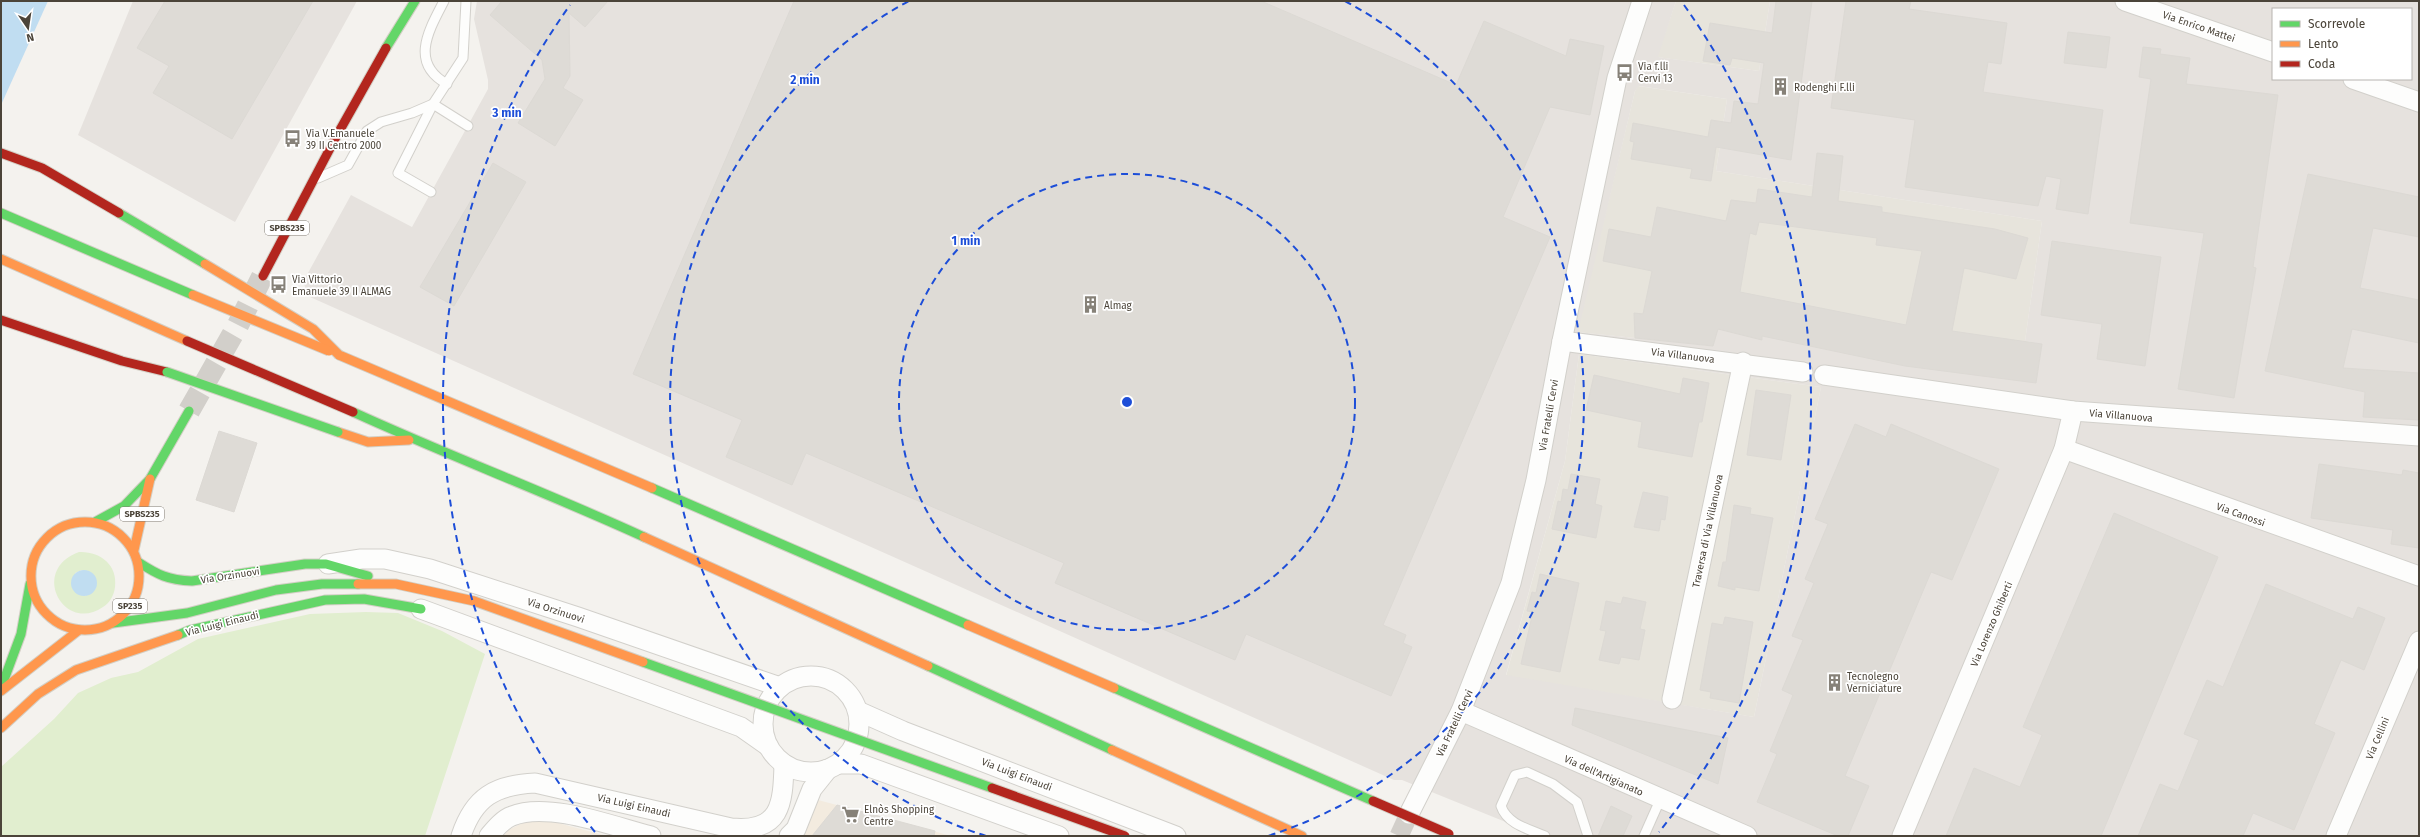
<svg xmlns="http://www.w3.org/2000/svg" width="2420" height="837" viewBox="0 0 2420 837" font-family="'Fira Sans',sans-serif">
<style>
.residential{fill:#e7e4dc}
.commercial{fill:#f3ebdf}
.industrial{fill:#e6e2de;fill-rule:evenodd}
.green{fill:#e1eecf;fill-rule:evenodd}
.water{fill:#c0ddf1}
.building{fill:#dedbd6;stroke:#dcd9d4;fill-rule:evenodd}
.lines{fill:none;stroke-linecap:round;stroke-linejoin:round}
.street-tunnel{stroke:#d2cfca;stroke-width:19;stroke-dasharray:19 10;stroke-linecap:butt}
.primary-tunnel{stroke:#d2cfca;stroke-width:22;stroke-dasharray:22 11;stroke-linecap:butt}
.lane-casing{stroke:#d2d0cb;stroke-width:11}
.street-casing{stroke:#d2d0cb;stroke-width:21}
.fast-casing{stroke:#d3cfc5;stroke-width:11}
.slow-casing{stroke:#d3cfc5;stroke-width:11}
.jam-casing{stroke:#d3cfc5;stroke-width:11}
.lane{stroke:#fdfdfc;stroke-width:9}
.street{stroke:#fdfdfc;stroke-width:19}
.fast{stroke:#63d668;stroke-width:9}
.slow{stroke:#ff974d;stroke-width:9}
.jam{stroke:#b3261e;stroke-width:9}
.fast-bridge-casing{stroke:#d3cfc5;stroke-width:11;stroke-linecap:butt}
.slow-bridge-casing{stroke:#d3cfc5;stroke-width:11;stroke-linecap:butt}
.jam-bridge-casing{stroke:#d3cfc5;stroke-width:11;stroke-linecap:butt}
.fast-bridge{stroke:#63d668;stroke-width:9}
.slow-bridge{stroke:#ff974d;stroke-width:9}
.jam-bridge{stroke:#b3261e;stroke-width:9}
.ring{fill:none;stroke:#1d4ed8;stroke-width:2;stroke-dasharray:7 5}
.labels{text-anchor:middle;stroke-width:3.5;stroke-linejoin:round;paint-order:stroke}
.shield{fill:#fff;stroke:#817c74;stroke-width:1}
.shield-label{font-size:9px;font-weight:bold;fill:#4b4439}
.street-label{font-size:10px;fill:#4b4439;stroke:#fff}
.poi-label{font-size:10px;fill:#4b4439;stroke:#fff;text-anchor:start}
.centre{fill:#1d4ed8;stroke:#fff;stroke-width:2}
.ring-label{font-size:12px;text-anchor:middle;font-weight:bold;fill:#1d4ed8;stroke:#fff;stroke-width:3.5;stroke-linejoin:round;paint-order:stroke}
</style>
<rect width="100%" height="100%" fill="#f4f2ee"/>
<g class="residential">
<path d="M1676,1H1770L1759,71L1657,57Z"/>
<path d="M1638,86L1727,99L1716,171L2042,221L2025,341L2042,344L2036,383L1762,340L1713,346L1577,332L1635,91Z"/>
<path d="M1579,354L1821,387L1754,717L1506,676L1565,461Z"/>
</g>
<g class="commercial">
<path d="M818,800L908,824L951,836H803Z"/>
<path d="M541,821L558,823L607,836H503L510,829L525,822Z"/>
</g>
<g class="industrial">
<path d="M133,1H357L235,222L78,135Z"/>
<path d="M477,1H1676L1658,57L1759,71L1770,1H2419V836H1540L1402,780H1394L310,297L303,282L351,195L412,227L488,89V80L474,19ZM2273,9H2411V79H2273ZM1639,86L1727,99L1716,171L2042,221L2025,341L2042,344L2036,382L1762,336L1761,340L1718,329L1712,346L1578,332L1635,91ZM1579,354L1821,387L1754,717L1506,675L1565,461Z"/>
</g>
<g class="green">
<path d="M79,552C100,551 118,565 115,587C114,595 110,603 103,607C64,634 29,570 79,552ZM82,570L96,588L85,596L75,573Z"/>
<path d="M366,612L398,613L442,631L485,654L425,836H1V767L54,719L78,693L111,678L138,672L198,639L310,614Z"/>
</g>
<g class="water">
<path d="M1,1H48L1,105Z"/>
<circle cx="84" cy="583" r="13"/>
</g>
<g class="building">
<path d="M165,1H313L232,139L153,93L169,66L137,48Z"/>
<path d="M502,1H608L585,27L569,13L570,76L563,88L583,100L555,146L518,123L545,79L542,60L490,15Z"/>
<path d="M794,1H1261L1456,85L1484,21L1566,56L1570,39L1604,46L1590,115L1550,107L1503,217L1550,237L1383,625L1406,635L1403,643L1412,647L1391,696L1246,634L1235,660L1055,583L1064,563L806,453L792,485L726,457L742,420L633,374Z"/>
<path d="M1776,1H1812L1791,160L1716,147L1711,181L1690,178L1692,169L1631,159L1634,142L1630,141L1633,123L1708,137L1711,120L1731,123L1734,101L1758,104L1764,63L1732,58L1730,65L1703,61L1710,23L1772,33Z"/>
<path d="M1846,1H1911L1909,9L2007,23L2001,64L1988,62L1983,92L2103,110L2088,214L2056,209L2061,179L2046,176L2038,206L1905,187L1915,120L1831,108Z"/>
<path d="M2068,32L2110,37L2106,68L2064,63Z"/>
<path d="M2143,47L2161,49L2160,54L2190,58L2186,84L2278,95L2253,267L2256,268L2234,398L2178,389L2204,233L2130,223L2151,79L2139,77Z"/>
<path d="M1817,153L1843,156L1838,201L1882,207V212L1995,229L2028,238L2016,279L1964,268L1952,331L2042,344L2036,383L1905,366L1762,336V340L1718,329L1713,346L1635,338L1634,313L1643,314L1652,271L1603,261L1609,229L1651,237L1657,207L1726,221L1731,200L1756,203L1758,189L1812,197ZM1759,222L1877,238L1876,245L1922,251L1906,325L1740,292L1750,233L1756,235Z"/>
<path d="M493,163L526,182L454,306L420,287Z"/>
<path d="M2308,174L2419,197V237L2373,228L2360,288L2419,300V343L2352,329L2343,368L2419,373V420L2363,417L2365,392L2265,371Z"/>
<path d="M2052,241L2161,257L2145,366L2097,359L2102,324L2041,315Z"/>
<path d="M1594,375L1680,394L1683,378L1709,383L1702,422H1699L1692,457L1638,447L1642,422L1586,410Z"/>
<path d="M1756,390L1791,395L1781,460L1747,455Z"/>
<path d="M1855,424L1886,437L1891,424L1999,469L1952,580L1931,572L1845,776L1869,786L1848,836H1838L1757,802L1777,754L1770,751L1793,695L1782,690L1803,640L1792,636L1814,583L1805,579L1828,524L1815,519Z"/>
<path d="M219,431L257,443L234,512L196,500Z"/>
<path d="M2319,464L2402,475L2403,470L2419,473V548L2391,544L2393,530L2311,518Z"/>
<path d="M1571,474L1600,479L1595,504L1602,506L1596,538L1552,529L1558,501L1561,502L1563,489L1568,490Z"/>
<path d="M1643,492L1668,497L1665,520L1661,519L1659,531L1634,527Z"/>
<path d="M1734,505L1751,508L1750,514L1773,518L1759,591L1735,587V590L1718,586L1723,562H1726Z"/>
<path d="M2114,513L2218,557L2101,836H1946L1974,768L2020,787L2042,735L2023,727Z"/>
<path d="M1540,574L1579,583L1560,672L1521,664L1533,612L1527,611L1532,592L1536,593Z"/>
<path d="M2266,584L2353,619L2358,607L2385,618L2364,670L2341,660L2314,724L2335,733L2294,830L2253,813L2243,836H2138L2160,784L2178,791L2199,740L2184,734L2207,680L2223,687Z"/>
<path d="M1623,597L1646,602L1640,629L1645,630L1639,660L1621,657L1619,664L1599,660L1606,631L1600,630L1606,601L1621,604Z"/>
<path d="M1725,617L1753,622L1739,703L1710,698L1711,692L1700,690L1712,623L1723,625Z"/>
<path d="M1575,708L1728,738L1718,784L1572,725Z"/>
<path d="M837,805L935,831L934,836H812Z"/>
<path d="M1611,806L1632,816L1623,836H1598Z"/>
</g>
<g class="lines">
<path class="street-tunnel" d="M1399,836L1409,814"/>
<path class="primary-tunnel" d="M189,411L238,325L262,277"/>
<defs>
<g id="lane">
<path d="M444,1C429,30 409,63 447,84"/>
<path d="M318,178L348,165L367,131L381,122L412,113L433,104L468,126"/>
<path d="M431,192L398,173L433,104L463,58L466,1"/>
<path d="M1545,836C1528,829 1507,824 1501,806L1515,775L1527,772L1553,784L1577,802L1588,836"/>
<path d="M1644,836L1660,800"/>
</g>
<g id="street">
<path d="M2125,1L2273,52"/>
<path d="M2353,79L2419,102"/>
<path d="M1562,341L1803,372"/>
<path d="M1824,375L2073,411L2419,436"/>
<path d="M2064,449L2419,576"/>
<path d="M328,564L361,559H385L430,569L578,617L780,687"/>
<path d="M421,609L741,727L768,746"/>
<circle cx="811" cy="724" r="48"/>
<path d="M1672,699L1743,362"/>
<path d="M858,711L903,731L1176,836"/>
<path d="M1461,711L1747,836"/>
<path d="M839,764H861L1059,836"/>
<path d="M1409,814L1461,711L1511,583L1536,480L1562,341L1617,78L1642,1"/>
<path d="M461,836C474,797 495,785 535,783L731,828C781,833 783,804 784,764"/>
<path d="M489,836C495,829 503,819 512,816C548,801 615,827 651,836"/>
<path d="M789,836L796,829L812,789L828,769"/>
<path d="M1902,836L2064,449L2073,411"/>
<path d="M2336,836L2419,641"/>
</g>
<g id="fast">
<path d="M386,48L415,1"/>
<path d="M1,213L193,295"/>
<path d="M119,213L205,264"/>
<path d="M353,412C449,456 548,493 644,537"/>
<path d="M652,488L968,625"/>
<path d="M95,522L124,506L150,479L189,411"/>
<path d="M138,562C158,575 168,580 192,581L305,564H326L368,576"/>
<path d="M113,623L187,613L276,590L322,584H358"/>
<path d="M178,635L190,630L325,600L364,599L421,609"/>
<path d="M928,666L1112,750"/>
<path d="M1,688L21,634L30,584"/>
<path d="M1114,688L1373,801"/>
</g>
<g id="slow">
<path d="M1,259L187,341"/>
<path d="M339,355L652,488"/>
<path d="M338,432L368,442L409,440"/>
<circle cx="85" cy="576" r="54"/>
<path d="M644,537L928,666"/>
<path d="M134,550L150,479"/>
<path d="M358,584H396L474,601"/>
<path d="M968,625L1114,688"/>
<path d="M1,691L79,630"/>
<path d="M1,728L38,694L76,670L178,635"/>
<path d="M1112,750L1302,836"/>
</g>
<g id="jam">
<path d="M1,153L42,168L119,213"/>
<path d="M263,276L336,137L386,48"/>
<path d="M1,320L122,361L167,372"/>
</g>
</defs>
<use href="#lane" class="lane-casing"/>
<use href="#street" class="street-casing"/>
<use href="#fast" class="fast-casing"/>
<use href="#slow" class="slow-casing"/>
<use href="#jam" class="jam-casing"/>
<use href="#lane" class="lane"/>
<use href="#street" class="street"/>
<use href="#fast" class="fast"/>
<use href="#slow" class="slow"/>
<use href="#jam" class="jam"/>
<defs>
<g id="fast-bridge">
<path d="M167,372L338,432"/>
<path d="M643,662L992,788"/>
</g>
<g id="slow-bridge">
<path d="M205,264L313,329L339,355"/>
<path d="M193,295L329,351"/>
<path d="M474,601L643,662"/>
</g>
<g id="jam-bridge">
<path d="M187,341L353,412"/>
<path d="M992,788L1125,836"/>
<path d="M1373,801L1449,834"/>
</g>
</defs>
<use href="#fast-bridge" class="fast-bridge-casing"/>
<use href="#slow-bridge" class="slow-bridge-casing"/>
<use href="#jam-bridge" class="jam-bridge-casing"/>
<use href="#fast-bridge" class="fast-bridge"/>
<use href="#slow-bridge" class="slow-bridge"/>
<use href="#jam-bridge" class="jam-bridge"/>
</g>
<g class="ring">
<circle cx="1127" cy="402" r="228"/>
<path d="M986 836A456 456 0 0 1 909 1M1345 1A456 456 0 0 1 1268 836"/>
<path d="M595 832A684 684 0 0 1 570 5M1684 5A684 684 0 0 1 1659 832"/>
</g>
<defs>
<symbol id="bus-bare" viewBox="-9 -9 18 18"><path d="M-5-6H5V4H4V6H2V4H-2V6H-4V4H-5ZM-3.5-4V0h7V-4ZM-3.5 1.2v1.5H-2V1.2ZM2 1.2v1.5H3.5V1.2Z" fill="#868178" stroke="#fff" stroke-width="2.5" paint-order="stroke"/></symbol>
<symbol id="building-bare" viewBox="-9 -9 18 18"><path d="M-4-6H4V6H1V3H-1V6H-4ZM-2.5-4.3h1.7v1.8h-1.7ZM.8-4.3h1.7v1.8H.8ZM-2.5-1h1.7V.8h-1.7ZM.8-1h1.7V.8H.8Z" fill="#868178" stroke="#fff" stroke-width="2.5" paint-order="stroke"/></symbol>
<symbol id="supermarket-bare" viewBox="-9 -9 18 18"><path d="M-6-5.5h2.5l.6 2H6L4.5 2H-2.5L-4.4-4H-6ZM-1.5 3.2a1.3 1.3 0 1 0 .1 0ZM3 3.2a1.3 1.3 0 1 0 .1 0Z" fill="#868178" stroke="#fff" stroke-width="2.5" paint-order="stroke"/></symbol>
</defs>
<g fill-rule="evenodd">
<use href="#bus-bare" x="1612" y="60" width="25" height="25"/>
<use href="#building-bare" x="1768" y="74" width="25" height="25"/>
<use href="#bus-bare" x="280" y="126" width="25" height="25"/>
<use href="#bus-bare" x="266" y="272" width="25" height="25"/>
<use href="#building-bare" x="1078" y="292" width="25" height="25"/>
<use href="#building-bare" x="1822" y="670" width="25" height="25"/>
<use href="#supermarket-bare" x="838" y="802" width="25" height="25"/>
</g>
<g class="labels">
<g class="shield">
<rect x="265" y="221" width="44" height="14" rx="3"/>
<rect x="120" y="507" width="44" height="14" rx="3"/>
<rect x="113" y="599" width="34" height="14" rx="3"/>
</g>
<g class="shield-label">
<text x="287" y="231">SPBS235</text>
<text x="142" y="517">SPBS235</text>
<text x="130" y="609">SP235</text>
</g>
<g class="street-label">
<text transform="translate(2199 26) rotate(19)" y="4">Via Enrico Mattei</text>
<text transform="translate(1683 355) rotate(7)" y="4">Via Villanuova</text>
<text transform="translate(1548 415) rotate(-80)" y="4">Via Fratelli Cervi</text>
<text transform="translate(2121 415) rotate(5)" y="4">Via Villanuova</text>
<text transform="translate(2241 514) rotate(20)" y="4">Via Canossi</text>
<text transform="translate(1707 531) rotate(-78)" y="4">Traversa di Via Villanuova</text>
<text transform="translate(230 575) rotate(-9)" y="4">Via Orzinuovi</text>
<text transform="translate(556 610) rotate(18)" y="4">Via Orzinuovi</text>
<text transform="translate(222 623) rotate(-14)" y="4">Via Luigi Einaudi</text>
<text transform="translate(1991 624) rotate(-67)" y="4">Via Lorenzo Ghiberti</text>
<text transform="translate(1454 723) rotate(-65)" y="4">Via Fratelli Cervi</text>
<text transform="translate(2377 738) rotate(-67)" y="4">Via Cellini</text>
<text transform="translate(1017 774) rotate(21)" y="4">Via Luigi Einaudi</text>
<text transform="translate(1604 775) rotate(24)" y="4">Via dell'Artigianato</text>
<text transform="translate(634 805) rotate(13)" y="4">Via Luigi Einaudi</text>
</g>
<g class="poi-label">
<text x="1638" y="70">Via f.lli<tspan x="1638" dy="12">Cervi 13</tspan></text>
<text x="1794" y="91">Rodenghi F.lli</text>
<text x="306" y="137">Via V.Emanuele<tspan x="306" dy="12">39 II Centro 2000</tspan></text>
<text x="292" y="283">Via Vittorio<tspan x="292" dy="12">Emanuele 39 II ALMAG</tspan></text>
<text x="1104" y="309">Almag</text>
<text x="1847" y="680">Tecnolegno<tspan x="1847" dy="12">Verniciature</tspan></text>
<text x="864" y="813">Elnòs Shopping<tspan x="864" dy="12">Centre</tspan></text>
</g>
</g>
<circle cx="1127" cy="402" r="6" class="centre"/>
<g class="ring-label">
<text x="805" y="84">2 min</text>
<text x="507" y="117">3 min</text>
<text x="966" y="245">1 min</text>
</g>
<rect width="2420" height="837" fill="none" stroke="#4b4439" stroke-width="4"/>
<rect x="2272" y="8" width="140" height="72" fill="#ffffff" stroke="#b7b4b0"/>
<rect x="2280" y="21" width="20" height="6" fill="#63d668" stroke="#b7b4b0"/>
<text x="2308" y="28" font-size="12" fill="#4b4439">Scorrevole</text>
<rect x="2280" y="41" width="20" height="6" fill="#ff974d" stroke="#b7b4b0"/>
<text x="2308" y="48" font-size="12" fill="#4b4439">Lento</text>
<rect x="2280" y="61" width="20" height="6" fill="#b3261e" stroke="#b7b4b0"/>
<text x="2308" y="68" font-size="12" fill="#4b4439">Coda</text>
<g transform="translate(28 28) rotate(167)" stroke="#ffffff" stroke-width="3" paint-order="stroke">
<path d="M0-3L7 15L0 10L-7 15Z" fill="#4b4439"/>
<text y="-6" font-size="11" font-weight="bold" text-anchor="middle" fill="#4b4439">N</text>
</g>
</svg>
